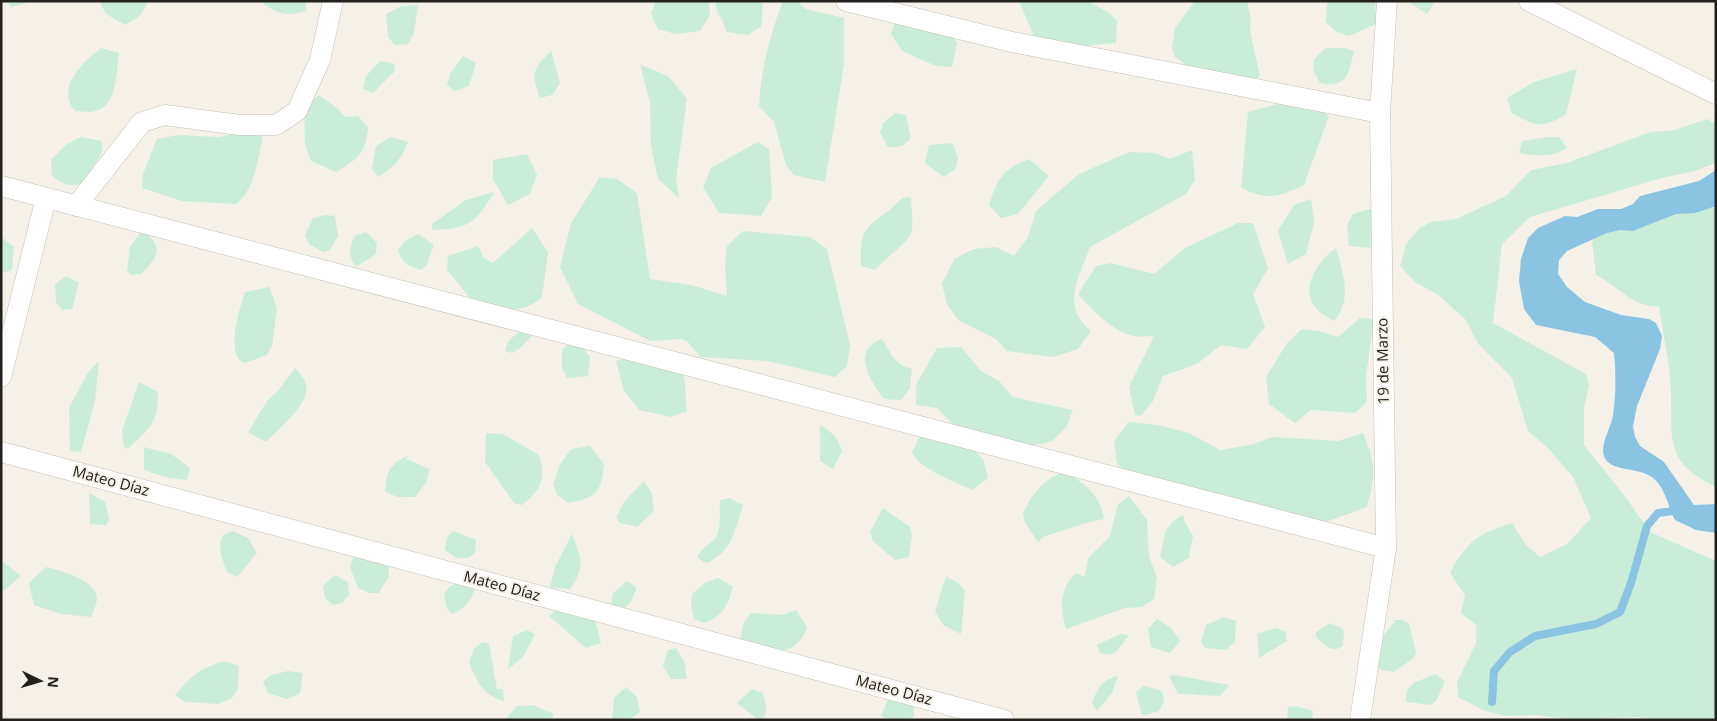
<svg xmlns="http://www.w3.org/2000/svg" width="1717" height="721" viewBox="0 0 1717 721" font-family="'Open Sans',sans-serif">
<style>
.green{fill:#c9edd9}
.water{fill:#8bc4e2}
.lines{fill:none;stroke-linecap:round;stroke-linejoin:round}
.stream{stroke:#8bc4e2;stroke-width:8}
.street-casing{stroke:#c3c0b7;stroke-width:21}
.street{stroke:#fff;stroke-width:20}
.labels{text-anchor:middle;stroke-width:4;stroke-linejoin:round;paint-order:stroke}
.street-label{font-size:15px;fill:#22211e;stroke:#f5f1e8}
</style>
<rect width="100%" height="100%" fill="#f5f1e8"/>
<g class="green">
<path d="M7,1H35L11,7Z"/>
<path d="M99,1H148L141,15L125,25L106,14Z"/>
<path d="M260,1H306V11C285,17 277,14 260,1Z"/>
<path d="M656,1H709L710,15L700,31L675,34L658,29L651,13Z"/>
<path d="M719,1H758L763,4L761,27L747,35L727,32L715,5Z"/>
<path d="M783,1H797L806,9L844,18V64L825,182L794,175L786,165L774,122L759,106C761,69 770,35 783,1Z"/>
<path d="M1019,1H1088L1109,13L1117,20L1116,43L1047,49L1038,46Z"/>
<path d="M1195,1H1247L1251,21L1250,31L1260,76L1256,80L1195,72L1175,57L1172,48L1175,28Z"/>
<path d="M1331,1H1375L1376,24L1349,36L1335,31L1326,22L1327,4Z"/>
<path d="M1407,1H1435L1427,14Z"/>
<path d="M418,5L414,33L408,44L395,45L388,37L386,14L402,6Z"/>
<path d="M897,15L941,19L957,43L952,67L936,66L902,51L891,34Z"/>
<path d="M101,48L119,53C116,71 118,106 95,111C89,113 81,111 75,111C55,88 83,62 101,48Z"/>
<path d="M1326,48H1345L1354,51C1349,73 1347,89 1320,83L1313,69L1314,59Z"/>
<path d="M551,51L560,83L552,95L540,98C531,73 532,70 551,51Z"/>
<path d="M463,56L476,63L469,86L455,91L447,85L450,74Z"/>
<path d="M380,61L395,64L394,72L373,93L363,89L366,76Z"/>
<path d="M640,64L669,77L687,99L676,179L679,198L658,179L651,146L650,103Z"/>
<path d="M1577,69L1566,114C1541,129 1537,127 1512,113L1507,98L1534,82Z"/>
<path d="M319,95L337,108L345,117L358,116L368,127C366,153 358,159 336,172L311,161L305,145L304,107Z"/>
<path d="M1310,103L1329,116L1304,185C1278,197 1268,201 1241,188L1248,112L1278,104Z"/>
<path d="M895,113L906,115L911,138C904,146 898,148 888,147L880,132L883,123Z"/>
<path d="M1707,119L1716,124V163L1695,171L1662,178L1530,217L1502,244L1493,323L1586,374L1589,385L1584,408V445L1624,495L1650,532L1716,561V720H1655L1638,717L1576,720L1535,715L1506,716L1485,711L1458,697L1457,682L1476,643V625L1461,613L1465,595L1450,573C1467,540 1479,534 1512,523L1526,545L1540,557L1567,544L1591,518L1573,477L1548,448L1528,431L1512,378L1479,345L1465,319L1438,295L1415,282L1400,266L1406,244L1420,228L1431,222L1456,219L1506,196L1531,170L1567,163L1650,132L1675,130Z"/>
<path d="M247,132L263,137C257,160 256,188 236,204L182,201L142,188L143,174L157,139L178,135L218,137Z"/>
<path d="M81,137L102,141C104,153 99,157 93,167C91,170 90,175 88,178C78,191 62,184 52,176L51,160L67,144Z"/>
<path d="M391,137L408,142C402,159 393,167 378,177L372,169L376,146Z"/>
<path d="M1547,137H1559L1567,148C1551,158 1536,156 1519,153L1522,141Z"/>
<path d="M758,142L769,149L772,197L761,216L719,213L703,187L711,168Z"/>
<path d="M952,143L958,157L956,168L944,177L925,163L929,145Z"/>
<path d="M1192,150L1195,180L1186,194L1090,247C1079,277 1060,306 1091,331L1078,349L1053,357L1007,351L996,339L958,320L947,304L942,284L954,259L974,249L996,247L1014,256L1028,237L1036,211L1079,174L1129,152L1155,153L1170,159Z"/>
<path d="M527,154L537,175L530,194L508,205L493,179V160Z"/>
<path d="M1029,159L1049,176L1018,214L1001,218L989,205C997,180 1002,169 1029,159Z"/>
<path d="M600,177L617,179L637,193L650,279L691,285L727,296L725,266L727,246L743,231L810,237L827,249L850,345L847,366L835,377L767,361L700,357L688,342L681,339L650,341L578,304L560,267L571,223Z"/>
<path d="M494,192C476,223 468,229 432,230V224L466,200Z"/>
<path d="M911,197C911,208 914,224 911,234C909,240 882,262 875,270L861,266C858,217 875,228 902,198Z"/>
<path d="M1716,197V487C1664,462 1672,440 1671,391C1670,364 1663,335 1659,307C1630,306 1621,288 1596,275L1592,242L1599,234L1661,219Z"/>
<path d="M1311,199L1314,223L1306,254L1288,264L1278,231L1294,205Z"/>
<path d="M1373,208L1387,229L1370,248L1349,246L1347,226L1353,214Z"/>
<path d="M325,215L335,216L338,236L330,250L323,252L309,244L305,235L313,218Z"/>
<path d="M1238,223H1253L1268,268L1253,294L1265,327L1247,349L1221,345L1197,364L1163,376L1153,401L1141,416L1135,415L1129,387L1154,336C1147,336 1140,337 1134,336C1113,332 1091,309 1078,294L1096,266L1110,263L1154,274L1185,248Z"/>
<path d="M532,228L548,252L542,297C520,317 500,308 474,303L447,270L448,256L478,246L484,258L493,263Z"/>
<path d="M142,230C164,247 159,256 141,274L132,275L127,272L130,247Z"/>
<path d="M366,232L377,243L376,254L356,267C348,256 349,248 355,236Z"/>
<path d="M418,234L434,245L426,266L421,270C408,266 402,263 398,250L405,241Z"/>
<path d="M1,237L14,247L12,269L1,274Z"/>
<path d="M1336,248C1343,274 1353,299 1334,321C1329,318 1322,315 1318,310C1297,291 1319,259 1336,248Z"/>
<path d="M66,276L79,283L72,309L62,310L56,302L55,284Z"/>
<path d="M269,287L277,308L272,346L267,355L245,363C224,356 240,308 245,292Z"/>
<path d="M1360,318L1374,319L1366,376L1367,402L1355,413L1311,410L1295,423L1269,404L1266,377L1287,343L1302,329L1319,331L1338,337Z"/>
<path d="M530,326L534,334L519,349L512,353L505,351C508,337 518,333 530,326Z"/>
<path d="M577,339L590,357L588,376L567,378L562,368V350L571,341Z"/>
<path d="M882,339C890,352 896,367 912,368L910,388L901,400L884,399C872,382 849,351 882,339Z"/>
<path d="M961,347L981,371L999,381L1013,397L1073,410L1067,426L1052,441L1023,448L956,428L937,408L916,405V385L937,348Z"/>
<path d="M647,353L684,373L687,411L671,417L639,410L624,391L616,361Z"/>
<path d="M99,361L95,401L81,452L70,451L69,408L87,374Z"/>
<path d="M295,368C299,373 305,379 306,385C311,402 279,429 267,441H264L248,432L267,401L278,391Z"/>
<path d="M139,382L158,392C158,425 150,427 128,449L124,447L122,431Z"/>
<path d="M1128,422L1158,425L1189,433L1220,450L1251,445L1273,437L1338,441L1363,433C1376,465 1376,473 1367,507L1323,523L1247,503L1224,494L1204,497L1132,480L1117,463L1114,442Z"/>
<path d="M820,425C832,432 838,438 842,451L833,469L820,461Z"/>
<path d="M922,431L973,449L983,459L988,478L972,490L937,474L920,463L912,453Z"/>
<path d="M486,433L503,434L539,455C547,478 541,490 522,505L514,503L485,462Z"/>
<path d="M590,446L604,464C601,492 597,498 568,503L557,495L553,485L559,466L571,449Z"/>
<path d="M144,447L171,454L190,468L187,480L169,478L144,470Z"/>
<path d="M408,455L406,459L429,469L427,481L415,497H397L385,491C387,469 389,466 408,455Z"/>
<path d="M1064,472C1084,482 1101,496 1104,519L1089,522L1043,537L1038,542L1025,523L1023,513C1033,493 1042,480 1064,472Z"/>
<path d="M644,481L652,494L654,511L637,527L620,523L616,517L624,502Z"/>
<path d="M89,493L105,502L109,519L106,525L90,524Z"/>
<path d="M1129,496L1147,520L1149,557L1157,577L1154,599L1142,607L1125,608L1066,629C1060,607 1059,590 1076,573L1085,577L1088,558L1110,536L1118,504Z"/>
<path d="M729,498L743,505C736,528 731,554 706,563L697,558C700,548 711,545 716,537C722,528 719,511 720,500Z"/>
<path d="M883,508L910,527L912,536L909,557L895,560L873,541L870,532Z"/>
<path d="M1183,515L1185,523L1193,536L1189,558L1173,567L1160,557C1165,537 1163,525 1183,515Z"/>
<path d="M233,531L248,538L257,553L237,577L227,572L221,555L220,544L223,535Z"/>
<path d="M453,531L476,540L475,553L468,558H456L445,550L447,538Z"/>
<path d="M572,534C581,558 586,567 570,589L550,587L555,567Z"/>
<path d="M374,557L388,561L389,576L379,593H369L358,588L350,567L353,558Z"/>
<path d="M1,560L21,576L1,593Z"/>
<path d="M46,567C59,570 97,580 97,598C97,604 93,611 91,617L61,614L34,605L29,583Z"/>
<path d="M335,575L348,582L349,595L342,603L333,605L325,598L323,586Z"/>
<path d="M946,576L959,584L965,591L961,634L943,625L935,611Z"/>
<path d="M718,578L733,587C727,606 723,616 704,623L694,619L691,606L692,594L705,583Z"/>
<path d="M461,581L475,588C472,600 463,611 451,614L447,608L444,594L449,587Z"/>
<path d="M627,581L637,588L631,602L622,610L611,605L613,593Z"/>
<path d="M570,601H575L596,623L601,643L586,648L549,616Z"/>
<path d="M796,610L807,627C794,663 767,650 740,640L744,622L751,613L782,615Z"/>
<path d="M1224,617L1236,621L1235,642L1226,650L1205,648L1201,642L1206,625Z"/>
<path d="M1157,619L1171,628L1180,641L1170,653L1151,647L1148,629Z"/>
<path d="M1388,620H1402L1409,623L1416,653L1414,658L1394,672L1381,670C1379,667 1376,663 1375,660C1372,649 1388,628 1396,621Z"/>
<path d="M1330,623L1342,628L1344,632L1343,646C1330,654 1325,645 1316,637V632Z"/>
<path d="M1275,628L1286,632L1287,641L1259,658L1257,634Z"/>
<path d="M527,630L535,634L523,657L508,669L513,636Z"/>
<path d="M1120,634L1129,635L1117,651L1110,655L1100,653L1097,645Z"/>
<path d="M482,642L489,644L497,689H503L504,702C481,693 479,684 469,663L474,649Z"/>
<path d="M676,648L685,663L687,679H671L663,666L668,650Z"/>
<path d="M224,661L239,666L238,688L232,698L218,704L185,702L175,695C192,675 199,669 224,661Z"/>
<path d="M288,671L303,673L300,693L287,699L268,693L263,682L271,675Z"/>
<path d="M1435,674L1445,681L1436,701L1431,705L1406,702L1407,690L1414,683Z"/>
<path d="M1175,675L1229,685L1220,696L1178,694L1169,676Z"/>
<path d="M1118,676L1112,693L1097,711L1092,703C1098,687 1102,680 1118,676Z"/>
<path d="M1144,686L1160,690L1163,693L1164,700L1159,711L1144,715L1141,713L1136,692Z"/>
<path d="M626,687L637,697L640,712L629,720H612L614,698Z"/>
<path d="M893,688L914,702V717C905,721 890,721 881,716Z"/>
<path d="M752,689L763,693L767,710L762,720H758L737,703Z"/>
<path d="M533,705L554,714L551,720H505L517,706Z"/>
<path d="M1296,706L1313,711L1312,720H1287L1288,707Z"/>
</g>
<path class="water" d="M1716,170V206L1695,213L1676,214L1633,231L1620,230L1607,233L1567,251L1559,260L1558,274L1567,287L1585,302L1621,315L1649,319L1656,323L1662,336L1660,349L1637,406L1633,426L1635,437L1640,446L1664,462L1694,505L1716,504V533L1696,530L1675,520C1667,505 1665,483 1648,475C1637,468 1608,471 1604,456C1600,443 1611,429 1613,415C1616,395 1616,373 1614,353L1595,337L1536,325L1524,309L1519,281L1521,259L1528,238L1538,228L1565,216L1577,217L1598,209H1621L1633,204L1640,196L1699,181Z"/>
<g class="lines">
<path class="stream" d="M1492,702L1494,671L1510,652L1535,636L1596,624L1620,612L1631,583L1647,526L1658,513L1681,510"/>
<defs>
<g id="street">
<path d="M846,1L1012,42L1380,113"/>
<path d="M1529,1L1716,94"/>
<path d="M1,186L1386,548"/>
<path d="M76,206L142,122L165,115L239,125H276L297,111L320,60L333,1"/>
<path d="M1,377L46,198"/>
<path d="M1,452L1004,720"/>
<path d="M1360,720L1386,548L1380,113L1387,1"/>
</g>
</defs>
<use href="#street" class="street-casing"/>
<use href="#street" class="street"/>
</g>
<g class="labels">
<g class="street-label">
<text transform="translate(1383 361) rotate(-91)" y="5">19 de Marzo</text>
<text transform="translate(111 481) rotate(15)" y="5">Mateo Díaz</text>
<text transform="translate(502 586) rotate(15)" y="5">Mateo Díaz</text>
<text transform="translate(894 690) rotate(15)" y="5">Mateo Díaz</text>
</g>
</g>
<rect width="1717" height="721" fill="none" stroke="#22211e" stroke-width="5"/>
<g transform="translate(40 681) rotate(95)" stroke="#f5f1e8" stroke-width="4" paint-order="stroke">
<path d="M0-4L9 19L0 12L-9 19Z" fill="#22211e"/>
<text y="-8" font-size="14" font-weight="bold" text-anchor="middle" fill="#22211e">N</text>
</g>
</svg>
